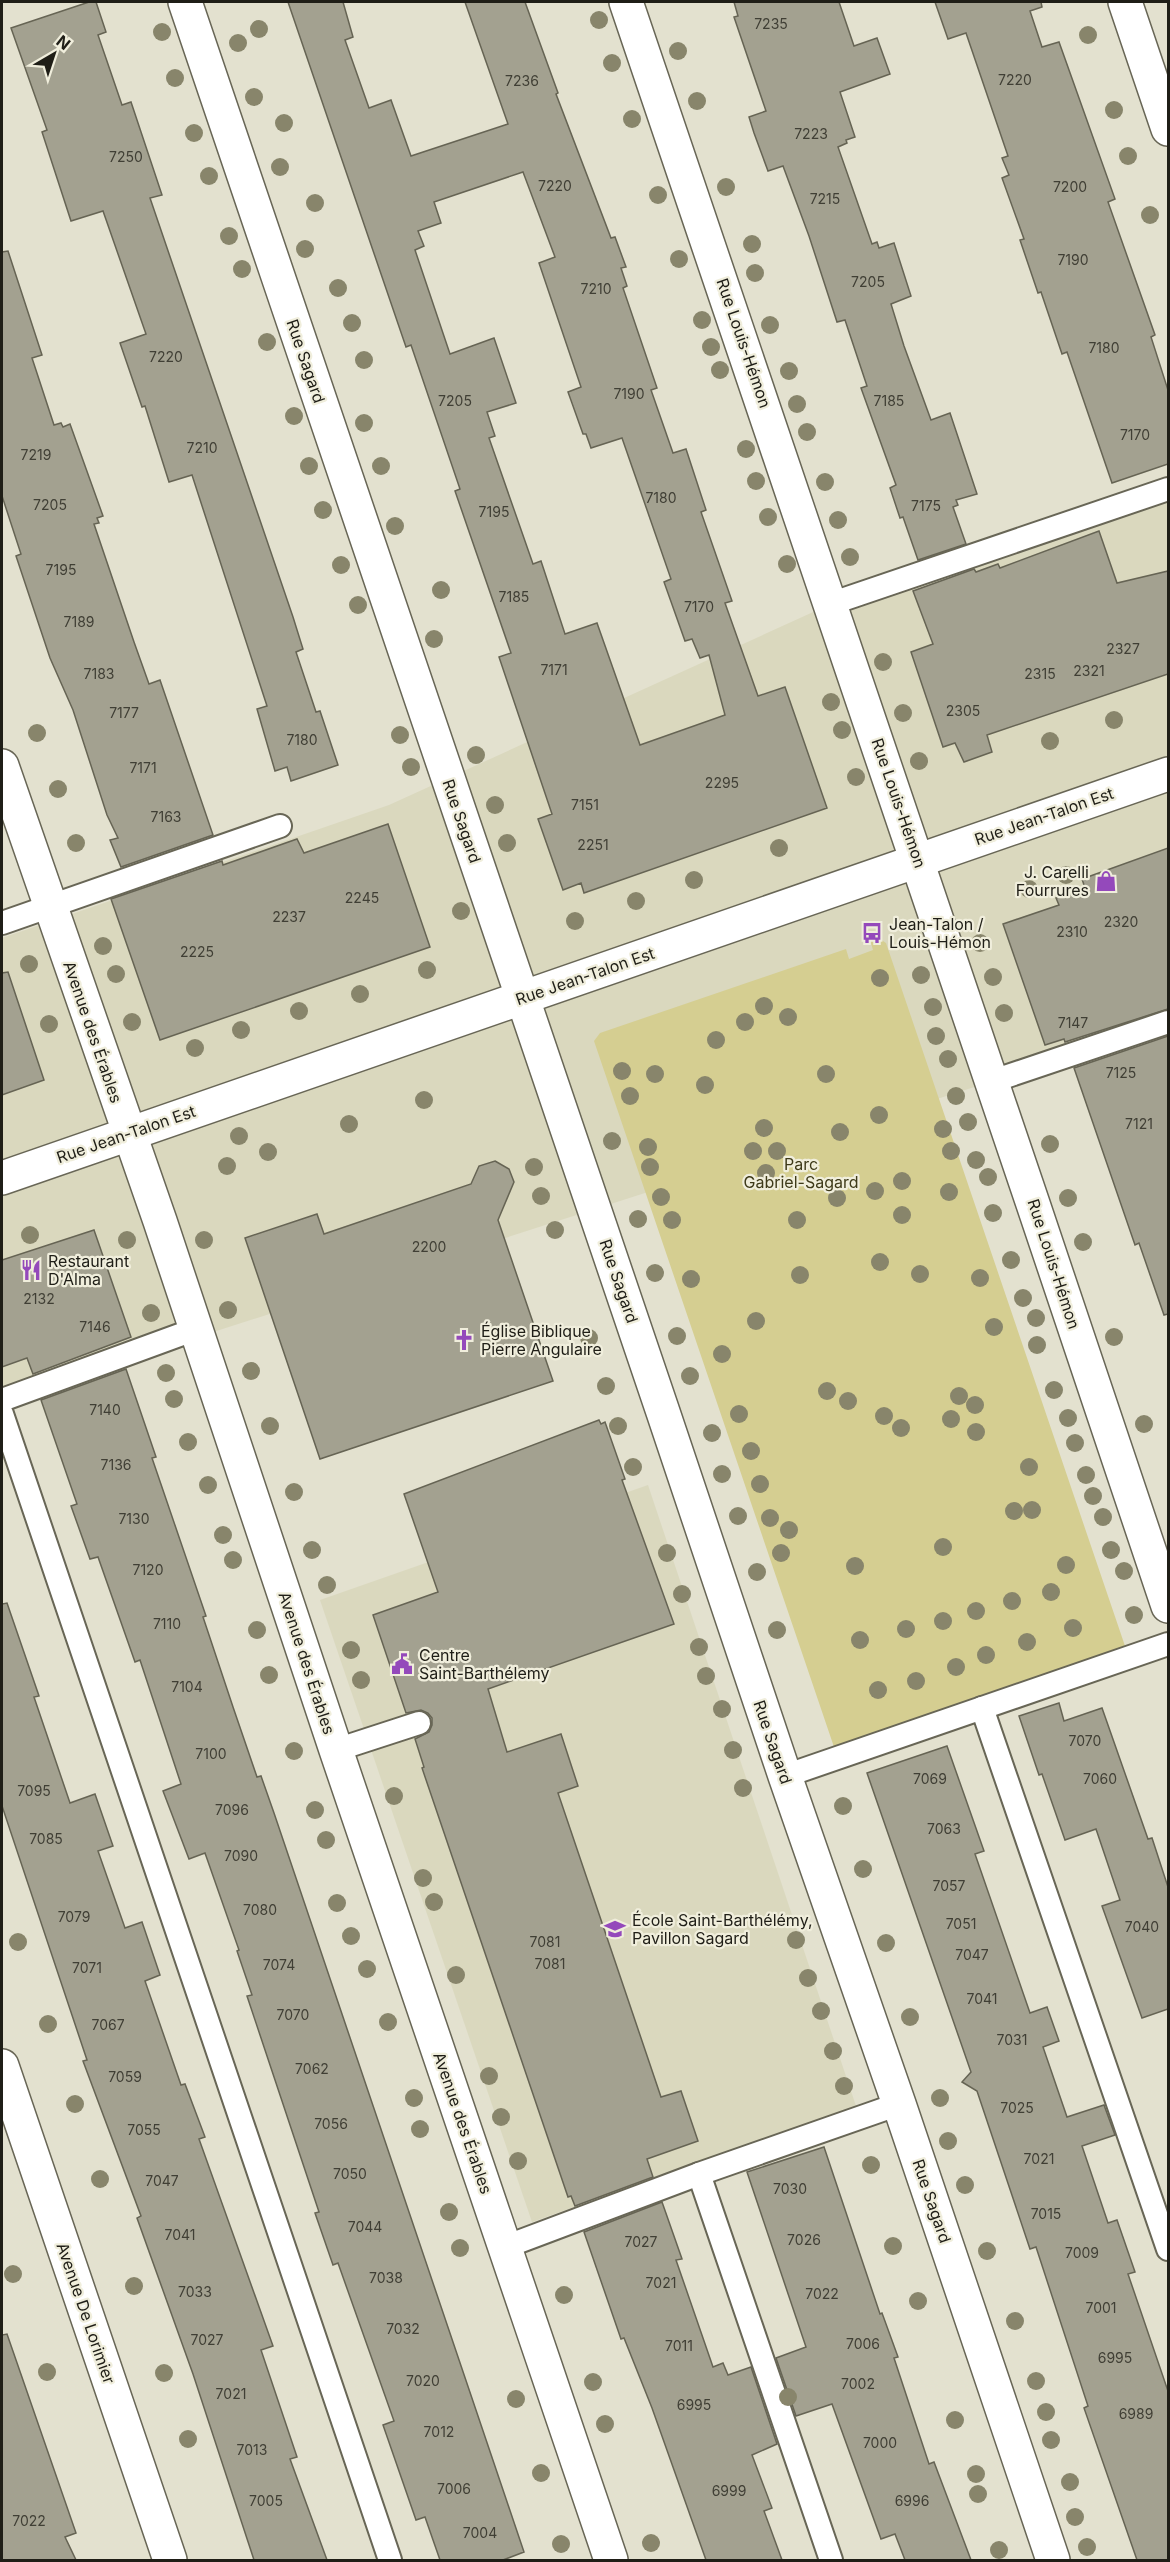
<svg xmlns="http://www.w3.org/2000/svg" width="1170" height="2562" viewBox="0 0 1170 2562" font-family="Inter,sans-serif">
<style>
.built{fill:#dad8be}
.green{fill:#d5ce91}
.building{fill:#a3a190;stroke:#666454;stroke-width:1.5;fill-rule:evenodd}
.lines{fill:none;stroke-linecap:round;stroke-linejoin:round}
.lane-casing{stroke:#686656;stroke-width:26}
.street-casing{stroke:#686656;stroke-width:36}
.secondary-casing{stroke:#686656;stroke-width:36}
.lane{stroke:#fff;stroke-width:22}
.street{stroke:#fff;stroke-width:33}
.secondary{stroke:#fff;stroke-width:33}
.tree{fill:#88856b}
.labels{text-anchor:middle;stroke-width:4.5;stroke-linejoin:round;paint-order:stroke}
.number-label{font-size:14px;fill:#403f35}
.street-label{font-size:16px;fill:#1f1e17;stroke:#f0eedc}
.poi-label{font-size:16px;fill:#1f1e17;stroke:#f0eedc;text-anchor:start}
.park-label{font-size:16px;fill:#3e3a19;stroke:#f0eedc}
</style>
<rect width="100%" height="100%" fill="#e3e1cf"/>
<g class="built">
<path d="M1168,490V1015L993,1081L2,1400V938L389,805L833,603Z"/>
<path d="M648,1485L856,2106L532,2222L320,1600Z"/>
</g>
<path class="green" d="M877,937L886,943L1125,1646L834,1747L594,1041L600,1033L846,949L849,959L873,950L870,940Z"/>
<g class="building">
<path d="M89,2H96L106,32L98,35L122,105L131,102L162,195L150,198L293,617L303,649L296,652L316,712L320,711L338,765L291,781L287,767L275,771L257,709L267,706L192,475L169,482L145,406L142,407L120,343L146,334L103,211L71,221L42,132L47,130L11,28Z"/>
<path d="M288,2H343L353,37L345,40L369,108L391,100L411,156L508,124L465,2H525L558,93L556,94L611,238L615,237L626,267L621,268L627,286L623,288L657,388L651,390L673,453L686,449L706,510L701,512L732,601L725,603L758,696L785,687L827,808L584,893L581,883L563,890L538,819L552,814L499,657L511,653L455,491L460,489L411,345L406,347ZM523,172L555,257L539,263L581,387L568,392L583,434H586L591,448L622,438L671,579L664,582L685,641L692,639L700,658L709,655L725,715L640,745L597,623L565,634L541,561L533,564L489,438L495,436L487,412L516,403L494,338L450,354L415,250L424,246L418,231L441,223L434,202Z"/>
<path d="M734,2H839L854,46L877,38L890,74L840,92L855,137L846,140L847,143L838,147L872,244L877,242L879,248L894,243L911,296L891,304L904,346L931,420L950,413L977,494L956,500L958,505L953,507L966,544L918,560L903,517L900,518L890,488L896,485L861,388L867,386L845,320L837,322L809,236L783,166L768,171L754,133L749,117L766,111L734,17L738,16Z"/>
<path d="M935,2H1041L1042,7L1030,11L1042,47L1059,42L1115,199L1108,202L1155,335L1151,337L1168,390V464L1112,483L1067,352L1062,354L1041,292L1038,293L1020,240L1024,239L1002,178L1009,175L1002,158L1008,156L966,33L948,39Z"/>
<path d="M8,251L42,355L32,358L54,425L61,423L63,427L70,424L103,516L97,518L99,523L94,524L134,642L149,684L160,680L213,835L121,867L110,840L118,838L107,815L73,710L50,658L16,556L21,554L2,496V252Z"/>
<path d="M1099,531L1117,583L1168,571V674L987,735L992,752L964,762L955,743L943,747L911,652L933,644L913,591L974,569L976,572L998,564L1000,568Z"/>
<path d="M388,824L430,947L160,1040L111,899L222,861L223,865L297,839L304,853Z"/>
<path d="M1168,848V1009L1065,1042L1064,1039L1045,1045L1003,924L1059,905L1056,898L1085,888L1082,879Z"/>
<path d="M8,972L44,1080L2,1095V973Z"/>
<path d="M1168,1036V1314L1164,1315L1139,1243L1135,1245L1074,1068Z"/>
<path d="M495,1161L509,1169L514,1182L498,1220L553,1381L320,1459L245,1238L317,1214L324,1234L471,1184L479,1166Z"/>
<path d="M94,1230L131,1337L33,1374L27,1358L2,1367V1260Z"/>
<path d="M126,1369L156,1457L152,1458L206,1616L203,1617L233,1707L257,1777L261,1776L274,1813L524,2552L503,2560H440L425,2517L416,2520L383,2425L394,2421L338,2263L333,2265L315,2213L319,2212L247,1996L252,1995L237,1951L239,1950L205,1853L189,1859L163,1791L181,1784L140,1660L135,1662L98,1557L90,1559L71,1506L77,1504L41,1400Z"/>
<path d="M599,1420L601,1424L605,1422L625,1479L622,1480L674,1624L488,1689L507,1752L561,1734L578,1786L558,1793L661,2097L681,2091L698,2141L647,2159L653,2177L575,2206L571,2196L568,2197L422,1768L424,1767L415,1739L429,1732L432,1725V1718L428,1713L421,1710L406,1713L373,1615L438,1592L404,1494Z"/>
<path d="M7,1603L39,1696L34,1697L70,1803L95,1794L113,1846L98,1851L125,1928L142,1922L160,1975L145,1981L181,2085L185,2084L205,2137L199,2139L273,2346L261,2350L297,2457L290,2459L327,2560H254L193,2374L137,2218L141,2216L83,2061L87,2060L2,1806V1604Z"/>
<path d="M1059,1703L1064,1721L1102,1708L1148,1839L1152,1838L1168,1887V2009L1142,2018L1102,1906L1120,1900L1096,1829L1065,1840L1042,1774L1039,1775L1019,1716Z"/>
<path d="M947,1746L984,1851L975,1854L1030,2013L1047,2007L1059,2041L1043,2047L1067,2117L1104,2105L1115,2135L1082,2146L1108,2223L1117,2220L1135,2272L1128,2274L1168,2391V2560H1137L1084,2408L1088,2406L1036,2247L1030,2249L977,2091L962,2082L971,2072L867,1773Z"/>
<path d="M824,2147L880,2314L882,2313L898,2357L894,2358L929,2464L934,2462L971,2560H905L895,2534L881,2539L832,2404L796,2416L776,2358L806,2347L747,2172Z"/>
<path d="M662,2202L682,2259L676,2260L713,2367L723,2363L728,2375L751,2367L777,2444L752,2455L772,2508L764,2511L782,2560H706L652,2408L624,2338L621,2339L584,2232Z"/>
<path d="M7,2334L76,2533L65,2537L76,2560H2V2335Z"/>
</g>
<g class="lines">
<defs>
<g id="lane">
<path d="M833,603L1168,489"/>
<path d="M2,923L280,826"/>
<path d="M993,1081L1168,1022"/>
<path d="M2,1400L196,1329"/>
<path d="M2,1414L390,2560"/>
<path d="M982,1708L1168,2249"/>
<path d="M336,1750L419,1723"/>
<path d="M785,1776L1168,1644"/>
<path d="M699,2174L831,2560"/>
<path d="M505,2247L699,2174L899,2104"/>
</g>
<g id="street">
<path d="M185,2L663,1412L785,1776L899,2104L1053,2560"/>
<path d="M626,2C810,535 988,1071 1168,1606"/>
<path d="M1125,2L1168,129"/>
<path d="M2,766L160,1221L336,1750L611,2560"/>
</g>
<g id="secondary">
<path d="M2,1178L1168,774"/>
<path d="M2,2066L170,2560"/>
</g>
</defs>
<use href="#lane" class="lane-casing"/>
<use href="#street" class="street-casing"/>
<use href="#secondary" class="secondary-casing"/>
<use href="#lane" class="lane"/>
<use href="#street" class="street"/>
<use href="#secondary" class="secondary"/>
</g>
<g class="tree">
<circle cx="599" cy="20" r="9"/>
<circle cx="259" cy="29" r="9"/>
<circle cx="162" cy="32" r="9"/>
<circle cx="1088" cy="35" r="9"/>
<circle cx="238" cy="43" r="9"/>
<circle cx="678" cy="51" r="9"/>
<circle cx="612" cy="63" r="9"/>
<circle cx="175" cy="78" r="9"/>
<circle cx="254" cy="97" r="9"/>
<circle cx="697" cy="101" r="9"/>
<circle cx="1114" cy="110" r="9"/>
<circle cx="632" cy="119" r="9"/>
<circle cx="284" cy="123" r="9"/>
<circle cx="194" cy="133" r="9"/>
<circle cx="1128" cy="156" r="9"/>
<circle cx="280" cy="167" r="9"/>
<circle cx="209" cy="176" r="9"/>
<circle cx="726" cy="187" r="9"/>
<circle cx="658" cy="195" r="9"/>
<circle cx="315" cy="203" r="9"/>
<circle cx="1150" cy="215" r="9"/>
<circle cx="229" cy="236" r="9"/>
<circle cx="752" cy="244" r="9"/>
<circle cx="305" cy="249" r="9"/>
<circle cx="679" cy="259" r="9"/>
<circle cx="242" cy="269" r="9"/>
<circle cx="755" cy="273" r="9"/>
<circle cx="338" cy="288" r="9"/>
<circle cx="702" cy="320" r="9"/>
<circle cx="352" cy="323" r="9"/>
<circle cx="770" cy="325" r="9"/>
<circle cx="267" cy="342" r="9"/>
<circle cx="711" cy="347" r="9"/>
<circle cx="364" cy="360" r="9"/>
<circle cx="720" cy="370" r="9"/>
<circle cx="789" cy="371" r="9"/>
<circle cx="797" cy="404" r="9"/>
<circle cx="294" cy="416" r="9"/>
<circle cx="364" cy="423" r="9"/>
<circle cx="807" cy="432" r="9"/>
<circle cx="746" cy="449" r="9"/>
<circle cx="309" cy="466" r="9"/>
<circle cx="381" cy="466" r="9"/>
<circle cx="756" cy="481" r="9"/>
<circle cx="825" cy="482" r="9"/>
<circle cx="323" cy="510" r="9"/>
<circle cx="768" cy="517" r="9"/>
<circle cx="838" cy="520" r="9"/>
<circle cx="395" cy="526" r="9"/>
<circle cx="850" cy="557" r="9"/>
<circle cx="787" cy="564" r="9"/>
<circle cx="341" cy="565" r="9"/>
<circle cx="441" cy="590" r="9"/>
<circle cx="358" cy="605" r="9"/>
<circle cx="434" cy="639" r="9"/>
<circle cx="883" cy="662" r="9"/>
<circle cx="831" cy="702" r="9"/>
<circle cx="903" cy="713" r="9"/>
<circle cx="1114" cy="720" r="9"/>
<circle cx="842" cy="730" r="9"/>
<circle cx="37" cy="733" r="9"/>
<circle cx="400" cy="735" r="9"/>
<circle cx="1050" cy="741" r="9"/>
<circle cx="476" cy="755" r="9"/>
<circle cx="919" cy="761" r="9"/>
<circle cx="411" cy="767" r="9"/>
<circle cx="856" cy="777" r="9"/>
<circle cx="58" cy="789" r="9"/>
<circle cx="495" cy="805" r="9"/>
<circle cx="76" cy="843" r="9"/>
<circle cx="507" cy="843" r="9"/>
<circle cx="779" cy="848" r="9"/>
<circle cx="1066" cy="875" r="9"/>
<circle cx="694" cy="880" r="9"/>
<circle cx="1029" cy="889" r="9"/>
<circle cx="636" cy="901" r="9"/>
<circle cx="461" cy="911" r="9"/>
<circle cx="575" cy="921" r="9"/>
<circle cx="980" cy="943" r="9"/>
<circle cx="103" cy="946" r="9"/>
<circle cx="29" cy="964" r="9"/>
<circle cx="427" cy="970" r="9"/>
<circle cx="116" cy="974" r="9"/>
<circle cx="921" cy="975" r="9"/>
<circle cx="993" cy="977" r="9"/>
<circle cx="880" cy="978" r="9"/>
<circle cx="360" cy="994" r="9"/>
<circle cx="764" cy="1006" r="9"/>
<circle cx="933" cy="1007" r="9"/>
<circle cx="299" cy="1011" r="9"/>
<circle cx="1004" cy="1013" r="9"/>
<circle cx="788" cy="1017" r="9"/>
<circle cx="132" cy="1022" r="9"/>
<circle cx="745" cy="1022" r="9"/>
<circle cx="49" cy="1024" r="9"/>
<circle cx="241" cy="1030" r="9"/>
<circle cx="936" cy="1036" r="9"/>
<circle cx="716" cy="1040" r="9"/>
<circle cx="195" cy="1048" r="9"/>
<circle cx="948" cy="1059" r="9"/>
<circle cx="622" cy="1071" r="9"/>
<circle cx="655" cy="1074" r="9"/>
<circle cx="826" cy="1074" r="9"/>
<circle cx="705" cy="1085" r="9"/>
<circle cx="630" cy="1096" r="9"/>
<circle cx="956" cy="1096" r="9"/>
<circle cx="424" cy="1100" r="9"/>
<circle cx="879" cy="1115" r="9"/>
<circle cx="968" cy="1122" r="9"/>
<circle cx="349" cy="1124" r="9"/>
<circle cx="764" cy="1128" r="9"/>
<circle cx="943" cy="1129" r="9"/>
<circle cx="840" cy="1132" r="9"/>
<circle cx="239" cy="1136" r="9"/>
<circle cx="612" cy="1141" r="9"/>
<circle cx="1050" cy="1144" r="9"/>
<circle cx="648" cy="1147" r="9"/>
<circle cx="753" cy="1151" r="9"/>
<circle cx="777" cy="1151" r="9"/>
<circle cx="951" cy="1151" r="9"/>
<circle cx="268" cy="1152" r="9"/>
<circle cx="976" cy="1160" r="9"/>
<circle cx="227" cy="1166" r="9"/>
<circle cx="534" cy="1167" r="9"/>
<circle cx="650" cy="1167" r="9"/>
<circle cx="766" cy="1173" r="9"/>
<circle cx="988" cy="1177" r="9"/>
<circle cx="902" cy="1181" r="9"/>
<circle cx="875" cy="1191" r="9"/>
<circle cx="949" cy="1192" r="9"/>
<circle cx="541" cy="1196" r="9"/>
<circle cx="661" cy="1197" r="9"/>
<circle cx="837" cy="1198" r="9"/>
<circle cx="1068" cy="1198" r="9"/>
<circle cx="993" cy="1213" r="9"/>
<circle cx="902" cy="1215" r="9"/>
<circle cx="638" cy="1219" r="9"/>
<circle cx="672" cy="1220" r="9"/>
<circle cx="797" cy="1220" r="9"/>
<circle cx="555" cy="1230" r="9"/>
<circle cx="30" cy="1235" r="9"/>
<circle cx="127" cy="1240" r="9"/>
<circle cx="204" cy="1240" r="9"/>
<circle cx="1083" cy="1242" r="9"/>
<circle cx="1011" cy="1260" r="9"/>
<circle cx="880" cy="1262" r="9"/>
<circle cx="655" cy="1273" r="9"/>
<circle cx="920" cy="1274" r="9"/>
<circle cx="800" cy="1275" r="9"/>
<circle cx="980" cy="1278" r="9"/>
<circle cx="691" cy="1279" r="9"/>
<circle cx="1023" cy="1298" r="9"/>
<circle cx="228" cy="1310" r="9"/>
<circle cx="151" cy="1313" r="9"/>
<circle cx="1036" cy="1318" r="9"/>
<circle cx="756" cy="1321" r="9"/>
<circle cx="994" cy="1327" r="9"/>
<circle cx="677" cy="1336" r="9"/>
<circle cx="1114" cy="1337" r="9"/>
<circle cx="589" cy="1338" r="9"/>
<circle cx="1037" cy="1345" r="9"/>
<circle cx="722" cy="1354" r="9"/>
<circle cx="251" cy="1371" r="9"/>
<circle cx="166" cy="1373" r="9"/>
<circle cx="690" cy="1376" r="9"/>
<circle cx="606" cy="1386" r="9"/>
<circle cx="1054" cy="1390" r="9"/>
<circle cx="827" cy="1391" r="9"/>
<circle cx="959" cy="1396" r="9"/>
<circle cx="174" cy="1399" r="9"/>
<circle cx="848" cy="1401" r="9"/>
<circle cx="975" cy="1405" r="9"/>
<circle cx="739" cy="1414" r="9"/>
<circle cx="884" cy="1416" r="9"/>
<circle cx="1068" cy="1418" r="9"/>
<circle cx="951" cy="1419" r="9"/>
<circle cx="1144" cy="1424" r="9"/>
<circle cx="270" cy="1426" r="9"/>
<circle cx="618" cy="1426" r="9"/>
<circle cx="901" cy="1428" r="9"/>
<circle cx="976" cy="1432" r="9"/>
<circle cx="712" cy="1433" r="9"/>
<circle cx="188" cy="1442" r="9"/>
<circle cx="1075" cy="1443" r="9"/>
<circle cx="751" cy="1451" r="9"/>
<circle cx="633" cy="1467" r="9"/>
<circle cx="1029" cy="1467" r="9"/>
<circle cx="722" cy="1474" r="9"/>
<circle cx="1086" cy="1475" r="9"/>
<circle cx="760" cy="1484" r="9"/>
<circle cx="208" cy="1485" r="9"/>
<circle cx="294" cy="1492" r="9"/>
<circle cx="1093" cy="1496" r="9"/>
<circle cx="1032" cy="1510" r="9"/>
<circle cx="1014" cy="1511" r="9"/>
<circle cx="738" cy="1516" r="9"/>
<circle cx="1103" cy="1517" r="9"/>
<circle cx="770" cy="1518" r="9"/>
<circle cx="789" cy="1530" r="9"/>
<circle cx="223" cy="1535" r="9"/>
<circle cx="943" cy="1547" r="9"/>
<circle cx="312" cy="1550" r="9"/>
<circle cx="1111" cy="1550" r="9"/>
<circle cx="667" cy="1553" r="9"/>
<circle cx="781" cy="1553" r="9"/>
<circle cx="233" cy="1560" r="9"/>
<circle cx="1066" cy="1565" r="9"/>
<circle cx="855" cy="1566" r="9"/>
<circle cx="1124" cy="1571" r="9"/>
<circle cx="757" cy="1572" r="9"/>
<circle cx="327" cy="1585" r="9"/>
<circle cx="1051" cy="1592" r="9"/>
<circle cx="682" cy="1594" r="9"/>
<circle cx="1012" cy="1601" r="9"/>
<circle cx="976" cy="1611" r="9"/>
<circle cx="1134" cy="1615" r="9"/>
<circle cx="943" cy="1621" r="9"/>
<circle cx="1073" cy="1628" r="9"/>
<circle cx="906" cy="1629" r="9"/>
<circle cx="257" cy="1630" r="9"/>
<circle cx="777" cy="1630" r="9"/>
<circle cx="860" cy="1640" r="9"/>
<circle cx="1027" cy="1642" r="9"/>
<circle cx="699" cy="1647" r="9"/>
<circle cx="351" cy="1650" r="9"/>
<circle cx="986" cy="1655" r="9"/>
<circle cx="956" cy="1667" r="9"/>
<circle cx="269" cy="1675" r="9"/>
<circle cx="706" cy="1676" r="9"/>
<circle cx="361" cy="1680" r="9"/>
<circle cx="916" cy="1681" r="9"/>
<circle cx="878" cy="1690" r="9"/>
<circle cx="722" cy="1709" r="9"/>
<circle cx="733" cy="1750" r="9"/>
<circle cx="294" cy="1751" r="9"/>
<circle cx="743" cy="1788" r="9"/>
<circle cx="394" cy="1796" r="9"/>
<circle cx="843" cy="1806" r="9"/>
<circle cx="315" cy="1810" r="9"/>
<circle cx="326" cy="1840" r="9"/>
<circle cx="863" cy="1869" r="9"/>
<circle cx="423" cy="1878" r="9"/>
<circle cx="434" cy="1902" r="9"/>
<circle cx="337" cy="1903" r="9"/>
<circle cx="351" cy="1936" r="9"/>
<circle cx="796" cy="1940" r="9"/>
<circle cx="18" cy="1942" r="9"/>
<circle cx="886" cy="1943" r="9"/>
<circle cx="367" cy="1969" r="9"/>
<circle cx="456" cy="1975" r="9"/>
<circle cx="808" cy="1978" r="9"/>
<circle cx="821" cy="2011" r="9"/>
<circle cx="910" cy="2017" r="9"/>
<circle cx="388" cy="2022" r="9"/>
<circle cx="48" cy="2024" r="9"/>
<circle cx="833" cy="2051" r="9"/>
<circle cx="489" cy="2076" r="9"/>
<circle cx="844" cy="2086" r="9"/>
<circle cx="414" cy="2098" r="9"/>
<circle cx="940" cy="2098" r="9"/>
<circle cx="75" cy="2104" r="9"/>
<circle cx="501" cy="2117" r="9"/>
<circle cx="420" cy="2129" r="9"/>
<circle cx="948" cy="2141" r="9"/>
<circle cx="518" cy="2161" r="9"/>
<circle cx="871" cy="2165" r="9"/>
<circle cx="100" cy="2179" r="9"/>
<circle cx="965" cy="2185" r="9"/>
<circle cx="449" cy="2212" r="9"/>
<circle cx="893" cy="2246" r="9"/>
<circle cx="460" cy="2248" r="9"/>
<circle cx="987" cy="2251" r="9"/>
<circle cx="13" cy="2274" r="9"/>
<circle cx="134" cy="2286" r="9"/>
<circle cx="564" cy="2295" r="9"/>
<circle cx="918" cy="2301" r="9"/>
<circle cx="1015" cy="2321" r="9"/>
<circle cx="47" cy="2372" r="9"/>
<circle cx="164" cy="2373" r="9"/>
<circle cx="1036" cy="2381" r="9"/>
<circle cx="593" cy="2382" r="9"/>
<circle cx="788" cy="2397" r="9"/>
<circle cx="516" cy="2399" r="9"/>
<circle cx="1046" cy="2412" r="9"/>
<circle cx="955" cy="2420" r="9"/>
<circle cx="605" cy="2424" r="9"/>
<circle cx="188" cy="2439" r="9"/>
<circle cx="1051" cy="2440" r="9"/>
<circle cx="541" cy="2473" r="9"/>
<circle cx="976" cy="2474" r="9"/>
<circle cx="1070" cy="2482" r="9"/>
<circle cx="978" cy="2494" r="9"/>
<circle cx="1075" cy="2517" r="9"/>
<circle cx="651" cy="2543" r="9"/>
<circle cx="561" cy="2544" r="9"/>
<circle cx="1087" cy="2547" r="9"/>
<circle cx="999" cy="2550" r="9"/>
</g>
<defs>
<symbol id="shop-bare" viewBox="-9 -9 18 18"><path d="M-5-2.5h2.3a2.7 3.5 0 0 1 5.4 0H5L5.5 6h-11ZM-1.5-2.5h3a1.5 2.3 0 0 0-3 0Z" fill="#9449bb" stroke="#f0eedc" stroke-width="2.5" paint-order="stroke"/></symbol>
<symbol id="bus-bare" viewBox="-9 -9 18 18"><path d="M-5-6H5V4H4V6H2V4H-2V6H-4V4H-5ZM-3.5-4V0h7V-4ZM-3.5 1.2v1.5H-2V1.2ZM2 1.2v1.5H3.5V1.2Z" fill="#9449bb" stroke="#f0eedc" stroke-width="2.5" paint-order="stroke"/></symbol>
<symbol id="restaurant-bare" viewBox="-9 -9 18 18"><path d="M-5-6h1v4h1v-4h1v4h1v-4h1v5L-1.5 .5V6h-2V.5L-5-1ZM5-6V6H3V1.5H1.5Q1.5-4 5-6Z" fill="#9449bb" stroke="#f0eedc" stroke-width="2.5" paint-order="stroke"/></symbol>
<symbol id="church-bare" viewBox="-9 -9 18 18"><path d="M-1.2-6h2.4v3.5h3.3v2.4h-3.3V6h-2.4V-.1h-3.3v-2.4h3.3Z" fill="#9449bb" stroke="#f0eedc" stroke-width="2.5" paint-order="stroke"/></symbol>
<symbol id="civic-bare" viewBox="-9 -9 18 18"><path d="M-.6-6.5H3V-4.5H.6V-3L4-1V1h2V6H-6V1h2V-1L-.6-3ZM-1.2 2.5V6h2.4V2.5Z" fill="#9449bb" stroke="#f0eedc" stroke-width="2.5" paint-order="stroke"/></symbol>
<symbol id="school-bare" viewBox="-9 -9 18 18"><path d="M0-5L7-2L0 1L-7-2ZM-4 1L0 2.5L4 1V4Q0 6-4 4Z" fill="#9449bb" stroke="#f0eedc" stroke-width="2.5" paint-order="stroke"/></symbol>
</defs>
<g fill-rule="evenodd">
<use href="#shop-bare" x="1091" y="866" width="30" height="30"/>
<use href="#bus-bare" x="857" y="918" width="30" height="30"/>
<use href="#restaurant-bare" x="16" y="1255" width="30" height="30"/>
<use href="#church-bare" x="449" y="1325" width="30" height="30"/>
<use href="#civic-bare" x="387" y="1649" width="30" height="30"/>
<use href="#school-bare" x="600" y="1914" width="30" height="30"/>
</g>
<g class="labels">
<g class="number-label">
<text x="771" y="29">7235</text>
<text x="1015" y="85">7220</text>
<text x="522" y="86">7236</text>
<text x="811" y="139">7223</text>
<text x="126" y="162">7250</text>
<text x="555" y="191">7220</text>
<text x="1070" y="192">7200</text>
<text x="825" y="204">7215</text>
<text x="1073" y="265">7190</text>
<text x="868" y="287">7205</text>
<text x="596" y="294">7210</text>
<text x="1104" y="353">7180</text>
<text x="166" y="362">7220</text>
<text x="629" y="399">7190</text>
<text x="455" y="406">7205</text>
<text x="889" y="406">7185</text>
<text x="1135" y="440">7170</text>
<text x="202" y="453">7210</text>
<text x="36" y="460">7219</text>
<text x="661" y="503">7180</text>
<text x="50" y="510">7205</text>
<text x="926" y="511">7175</text>
<text x="494" y="517">7195</text>
<text x="61" y="575">7195</text>
<text x="514" y="602">7185</text>
<text x="699" y="612">7170</text>
<text x="79" y="627">7189</text>
<text x="1123" y="654">2327</text>
<text x="554" y="675">7171</text>
<text x="1089" y="676">2321</text>
<text x="99" y="679">7183</text>
<text x="1040" y="679">2315</text>
<text x="963" y="716">2305</text>
<text x="124" y="718">7177</text>
<text x="302" y="745">7180</text>
<text x="143" y="773">7171</text>
<text x="722" y="788">2295</text>
<text x="585" y="810">7151</text>
<text x="166" y="822">7163</text>
<text x="593" y="850">2251</text>
<text x="362" y="903">2245</text>
<text x="289" y="922">2237</text>
<text x="1121" y="927">2320</text>
<text x="1072" y="937">2310</text>
<text x="197" y="957">2225</text>
<text x="1073" y="1028">7147</text>
<text x="1121" y="1078">7125</text>
<text x="1139" y="1129">7121</text>
<text x="429" y="1252">2200</text>
<text x="39" y="1304">2132</text>
<text x="95" y="1332">7146</text>
<text x="105" y="1415">7140</text>
<text x="116" y="1470">7136</text>
<text x="134" y="1524">7130</text>
<text x="148" y="1575">7120</text>
<text x="167" y="1629">7110</text>
<text x="187" y="1692">7104</text>
<text x="1085" y="1746">7070</text>
<text x="211" y="1759">7100</text>
<text x="930" y="1784">7069</text>
<text x="1100" y="1784">7060</text>
<text x="34" y="1796">7095</text>
<text x="232" y="1815">7096</text>
<text x="944" y="1834">7063</text>
<text x="46" y="1844">7085</text>
<text x="241" y="1861">7090</text>
<text x="949" y="1891">7057</text>
<text x="260" y="1915">7080</text>
<text x="74" y="1922">7079</text>
<text x="961" y="1929">7051</text>
<text x="1142" y="1932">7040</text>
<text x="545" y="1947">7081</text>
<text x="972" y="1960">7047</text>
<text x="550" y="1969">7081</text>
<text x="279" y="1970">7074</text>
<text x="87" y="1973">7071</text>
<text x="982" y="2004">7041</text>
<text x="293" y="2020">7070</text>
<text x="108" y="2030">7067</text>
<text x="1012" y="2045">7031</text>
<text x="312" y="2074">7062</text>
<text x="125" y="2082">7059</text>
<text x="1017" y="2113">7025</text>
<text x="331" y="2129">7056</text>
<text x="144" y="2135">7055</text>
<text x="1039" y="2164">7021</text>
<text x="350" y="2179">7050</text>
<text x="162" y="2186">7047</text>
<text x="790" y="2194">7030</text>
<text x="1046" y="2219">7015</text>
<text x="365" y="2232">7044</text>
<text x="180" y="2240">7041</text>
<text x="804" y="2245">7026</text>
<text x="641" y="2247">7027</text>
<text x="1082" y="2258">7009</text>
<text x="386" y="2283">7038</text>
<text x="661" y="2288">7021</text>
<text x="195" y="2297">7033</text>
<text x="822" y="2299">7022</text>
<text x="1101" y="2313">7001</text>
<text x="403" y="2334">7032</text>
<text x="207" y="2345">7027</text>
<text x="863" y="2349">7006</text>
<text x="679" y="2351">7011</text>
<text x="1115" y="2363">6995</text>
<text x="423" y="2386">7020</text>
<text x="858" y="2389">7002</text>
<text x="231" y="2399">7021</text>
<text x="694" y="2410">6995</text>
<text x="1136" y="2419">6989</text>
<text x="439" y="2437">7012</text>
<text x="880" y="2448">7000</text>
<text x="252" y="2455">7013</text>
<text x="454" y="2494">7006</text>
<text x="729" y="2496">6999</text>
<text x="266" y="2506">7005</text>
<text x="912" y="2506">6996</text>
<text x="29" y="2526">7022</text>
<text x="480" y="2538">7004</text>
</g>
<g class="street-label">
<text transform="translate(744 343) rotate(71)" y="6">Rue Louis-Hémon</text>
<text transform="translate(306 361) rotate(71)" y="6">Rue Sagard</text>
<text transform="translate(899 803) rotate(71)" y="6">Rue Louis-Hémon</text>
<text transform="translate(1044 816) rotate(-19)" y="6">Rue Jean-Talon Est</text>
<text transform="translate(462 821) rotate(71)" y="6">Rue Sagard</text>
<text transform="translate(585 976) rotate(-19)" y="6">Rue Jean-Talon Est</text>
<text transform="translate(93 1032) rotate(71)" y="6">Avenue des Érables</text>
<text transform="translate(126 1134) rotate(-19)" y="6">Rue Jean-Talon Est</text>
<text transform="translate(1054 1264) rotate(72)" y="6">Rue Louis-Hémon</text>
<text transform="translate(619 1281) rotate(71)" y="6">Rue Sagard</text>
<text transform="translate(307 1663) rotate(72)" y="6">Avenue des Érables</text>
<text transform="translate(773 1742) rotate(71)" y="6">Rue Sagard</text>
<text transform="translate(463 2123) rotate(71)" y="6">Avenue des Érables</text>
<text transform="translate(932 2201) rotate(71)" y="6">Rue Sagard</text>
<text transform="translate(86 2313) rotate(71)" y="6">Avenue De Lorimier</text>
</g>
<g class="poi-label">
<text x="1089" y="878" text-anchor="end">J. Carelli<tspan x="1089" dy="18">Fourrures</tspan></text>
<text x="889" y="930">Jean-Talon /<tspan x="889" dy="18">Louis-Hémon</tspan></text>
<text x="48" y="1267">Restaurant<tspan x="48" dy="18">D'Alma</tspan></text>
<text x="481" y="1337">Église Biblique<tspan x="481" dy="18">Pierre Angulaire</tspan></text>
<text x="419" y="1661">Centre<tspan x="419" dy="18">Saint-Barthélemy</tspan></text>
<text x="632" y="1926">École Saint-Barthélémy,<tspan x="632" dy="18">Pavillon Sagard</tspan></text>
</g>
<g class="park-label">
<text x="801" y="1170">Parc<tspan x="801" dy="18">Gabriel-Sagard</tspan></text>
</g>
</g>
<rect width="1170" height="2562" fill="none" stroke="#1f1e17" stroke-width="6"/>
<g transform="translate(54 54) rotate(39)" stroke="#f0eedc" stroke-width="4.5" paint-order="stroke">
<path d="M0-4.5L10 22L0 15L-10 22Z" fill="#1f1e17"/>
<text y="-9" font-size="16" font-weight="bold" text-anchor="middle" fill="#1f1e17">N</text>
</g>
</svg>
